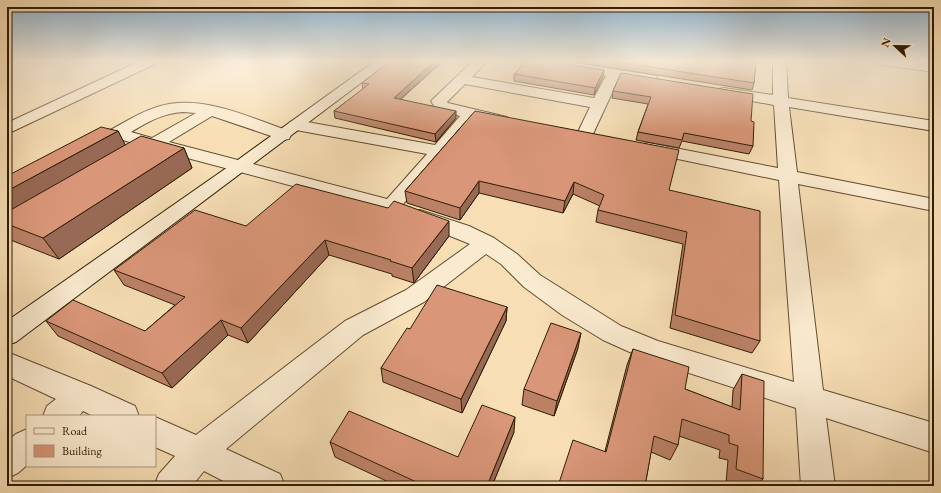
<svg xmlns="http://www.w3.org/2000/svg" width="941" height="493" viewBox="0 0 941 493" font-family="'EB Garamond',serif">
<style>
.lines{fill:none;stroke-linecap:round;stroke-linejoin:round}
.street-casing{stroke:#614d30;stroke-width:2}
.secondary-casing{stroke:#2f1d04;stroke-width:2}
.street{fill:#faeacf;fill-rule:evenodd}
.secondary{fill:#faeacf;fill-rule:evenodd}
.wall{fill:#bb8167;stroke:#2f1d04}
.shaded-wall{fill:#986954;stroke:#2f1d04}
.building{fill:#d99678;stroke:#2f1d04}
</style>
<rect width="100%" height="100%" fill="#f7deb5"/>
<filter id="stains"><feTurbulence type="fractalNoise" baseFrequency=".005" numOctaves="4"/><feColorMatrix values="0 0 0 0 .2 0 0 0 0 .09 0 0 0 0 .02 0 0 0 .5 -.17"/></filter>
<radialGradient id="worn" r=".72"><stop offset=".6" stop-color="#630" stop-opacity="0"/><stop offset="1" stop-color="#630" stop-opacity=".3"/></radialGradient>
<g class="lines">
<defs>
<g id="street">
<path d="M140,61H157L155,64L7,134V123Z"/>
<path d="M473,61H487L472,77L594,98L606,76L538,65L533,64L531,61H561L651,75L656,76L658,79L656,82L651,83L619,78L592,136L590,140L584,141L578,140L576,136L590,107L465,84L447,102L448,103L507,117L509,120L507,123L501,125L475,120L398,210L391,212L157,150L147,153L141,152L138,148L140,145L119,139L111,142L105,141L103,137L105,133C122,124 138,113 157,107C200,93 248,117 289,131L291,135L289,139L283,140L212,116L169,142L387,199L427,154L296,130L290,128L288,125L290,122L296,120L435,145L460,116L436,109L431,101ZM183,112L196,113L152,138L131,132C148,122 163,113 183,112Z"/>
<path d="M773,61H786L788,98L934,121V131L789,107L797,172L934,199V211L798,184L823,390L934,423V453L826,418L835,486H801L796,408L643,358L603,340L562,315L524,287L501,264L486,254L424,302L363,335L226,449L280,474L285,486H233L204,471L192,486H154L159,474L175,456L155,447V417L196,435L345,321L406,290L470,244L413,221L410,216L413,211L420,210L469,226L494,238L517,254L540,275L621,326L658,341L794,382L779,180L649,153L643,152L640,148L643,144L649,143L778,168L774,105L724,96L719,95L717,92L719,89L724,88L773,95Z"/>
<path d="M877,61H910L934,64V72L884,65L879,64Z"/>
<path d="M7,352L91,386L135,406L139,416H93L83,411L79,416H43L47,406L56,399L7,376Z"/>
<path d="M27,429V465L18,473L7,478V441L16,434Z"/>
</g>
<path id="secondary" d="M375,61H390L16,342L7,345V321L235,162Z"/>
</defs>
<use href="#street" class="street-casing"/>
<use href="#secondary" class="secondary-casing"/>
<use href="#street" class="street"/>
<use href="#secondary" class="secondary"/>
</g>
<g class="wall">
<path d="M443,61L401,99L456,118L436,142L335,118L334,111L363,89L362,83Z"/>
<path d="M568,61H756L754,83L752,90Z"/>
<path d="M521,67L604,70L603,77L594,95L514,81V74Z"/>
<path d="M621,73L753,146L749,154L682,141L679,148L636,140L638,132L648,104L612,98L613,91Z"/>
<path d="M475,111L669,190L760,341L752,353L670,328L683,244L596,222L598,210L600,206L573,194L563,213L479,193L460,220L407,203L405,191Z"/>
<path d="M118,131L125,145L184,148L192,168L59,259L8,239L7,238V176Z"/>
<path d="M246,226L449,236L414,283L392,276V274L329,255L248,343L228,335L172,388L58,336L46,321L145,331L175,305L124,285L114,270Z"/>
<path d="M507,307L506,321L462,413L383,382L381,368L410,329Z"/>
<path d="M578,348L554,416L522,405L524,389Z"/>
<path d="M633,349L685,389L732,407L733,390L742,374L763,479L757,486H733L726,483L728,460L719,458L720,450L679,436L678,445L670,460L651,452L645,486L605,451L627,365Z"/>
<path d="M514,432L492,486H397L335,457L330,442L458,457Z"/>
</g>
<g class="shaded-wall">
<path d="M435,61H443L394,105V98Z"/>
<path d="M604,70L603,77L594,95L595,88Z"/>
<path d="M456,111V118L436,142L435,134Z"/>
<path d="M118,131L128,150L7,220V191Z"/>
<path d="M184,148L192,168L59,259L43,238Z"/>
<path d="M479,181V193L460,220V208Z"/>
<path d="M574,182L573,194L563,213L565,201Z"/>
<path d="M449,221V236L414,283L412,268Z"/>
<path d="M325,240L329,255L248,343L241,328Z"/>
<path d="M507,307L506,321L462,413L461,399Z"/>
<path d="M221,320L228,335L172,388L162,373Z"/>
<path d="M581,333L578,348L554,416L557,401Z"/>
<path d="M515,417L514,432L492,486H487Z"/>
</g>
<g class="building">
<path d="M390,61H435L394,98L456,111L435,134L334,111L369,84L362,83Z"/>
<path d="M521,61H545L604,70L595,88L514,74L521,67Z"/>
<path d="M612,61H756L754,83Z"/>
<path d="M621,73L753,94L751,121L754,122L753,146L684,133L682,140L638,132L651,97L613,91Z"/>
<path d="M475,111L679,150L669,190L760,211V341L675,315L687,232L598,210L604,195L574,182L565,201L479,181L460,208L405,191Z"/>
<path d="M101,127L118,131L7,191V176Z"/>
<path d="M141,136L184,148L43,238L7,224V212Z"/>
<path d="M296,184L388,208L394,201L449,221L412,268L390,261L391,260L325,240L241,328L221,320L162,373L46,321L73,300L145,331L185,297L114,270L195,210L246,226Z"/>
<path d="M437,285L507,307L461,399L381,368L407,328L410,329Z"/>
<path d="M551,323L581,333L557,401L524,389Z"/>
<path d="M633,349L689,367L685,389L740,410L742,374L764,381L763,479L736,469L738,446L729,443V435L682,419L678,445L654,436L645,486H558L573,440L606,452Z"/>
<path d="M482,405L515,417L487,486H425L330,442L349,411L458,457Z"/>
</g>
<linearGradient id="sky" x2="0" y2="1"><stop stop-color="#8db6d6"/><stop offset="0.47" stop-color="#fbf0de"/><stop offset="1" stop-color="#fbf0de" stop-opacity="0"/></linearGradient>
<rect width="941" height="130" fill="url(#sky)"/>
<rect width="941" height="493" fill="none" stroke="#f7deb5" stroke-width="24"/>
<rect x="8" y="8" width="925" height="477" fill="none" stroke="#2f1d04" stroke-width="2"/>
<rect x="12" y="12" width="917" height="469" fill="none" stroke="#2f1d04"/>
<rect x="26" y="415" width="130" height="52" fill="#faeacf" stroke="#a9987e"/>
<rect x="34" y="428" width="20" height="6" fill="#faeacf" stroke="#a9987e"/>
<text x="62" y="435" font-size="12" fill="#2f1d04">Road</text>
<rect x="34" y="445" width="20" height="12" fill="#d99678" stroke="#a9987e"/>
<text x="62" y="455" font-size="12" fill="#2f1d04">Building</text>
<g transform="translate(895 46) rotate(292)" stroke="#faeacf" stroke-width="3" paint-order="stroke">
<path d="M0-3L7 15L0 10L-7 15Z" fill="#2f1d04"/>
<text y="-6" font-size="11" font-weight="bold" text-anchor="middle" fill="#2f1d04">N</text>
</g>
<rect width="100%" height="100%" filter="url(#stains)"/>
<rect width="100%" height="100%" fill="url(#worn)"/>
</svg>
